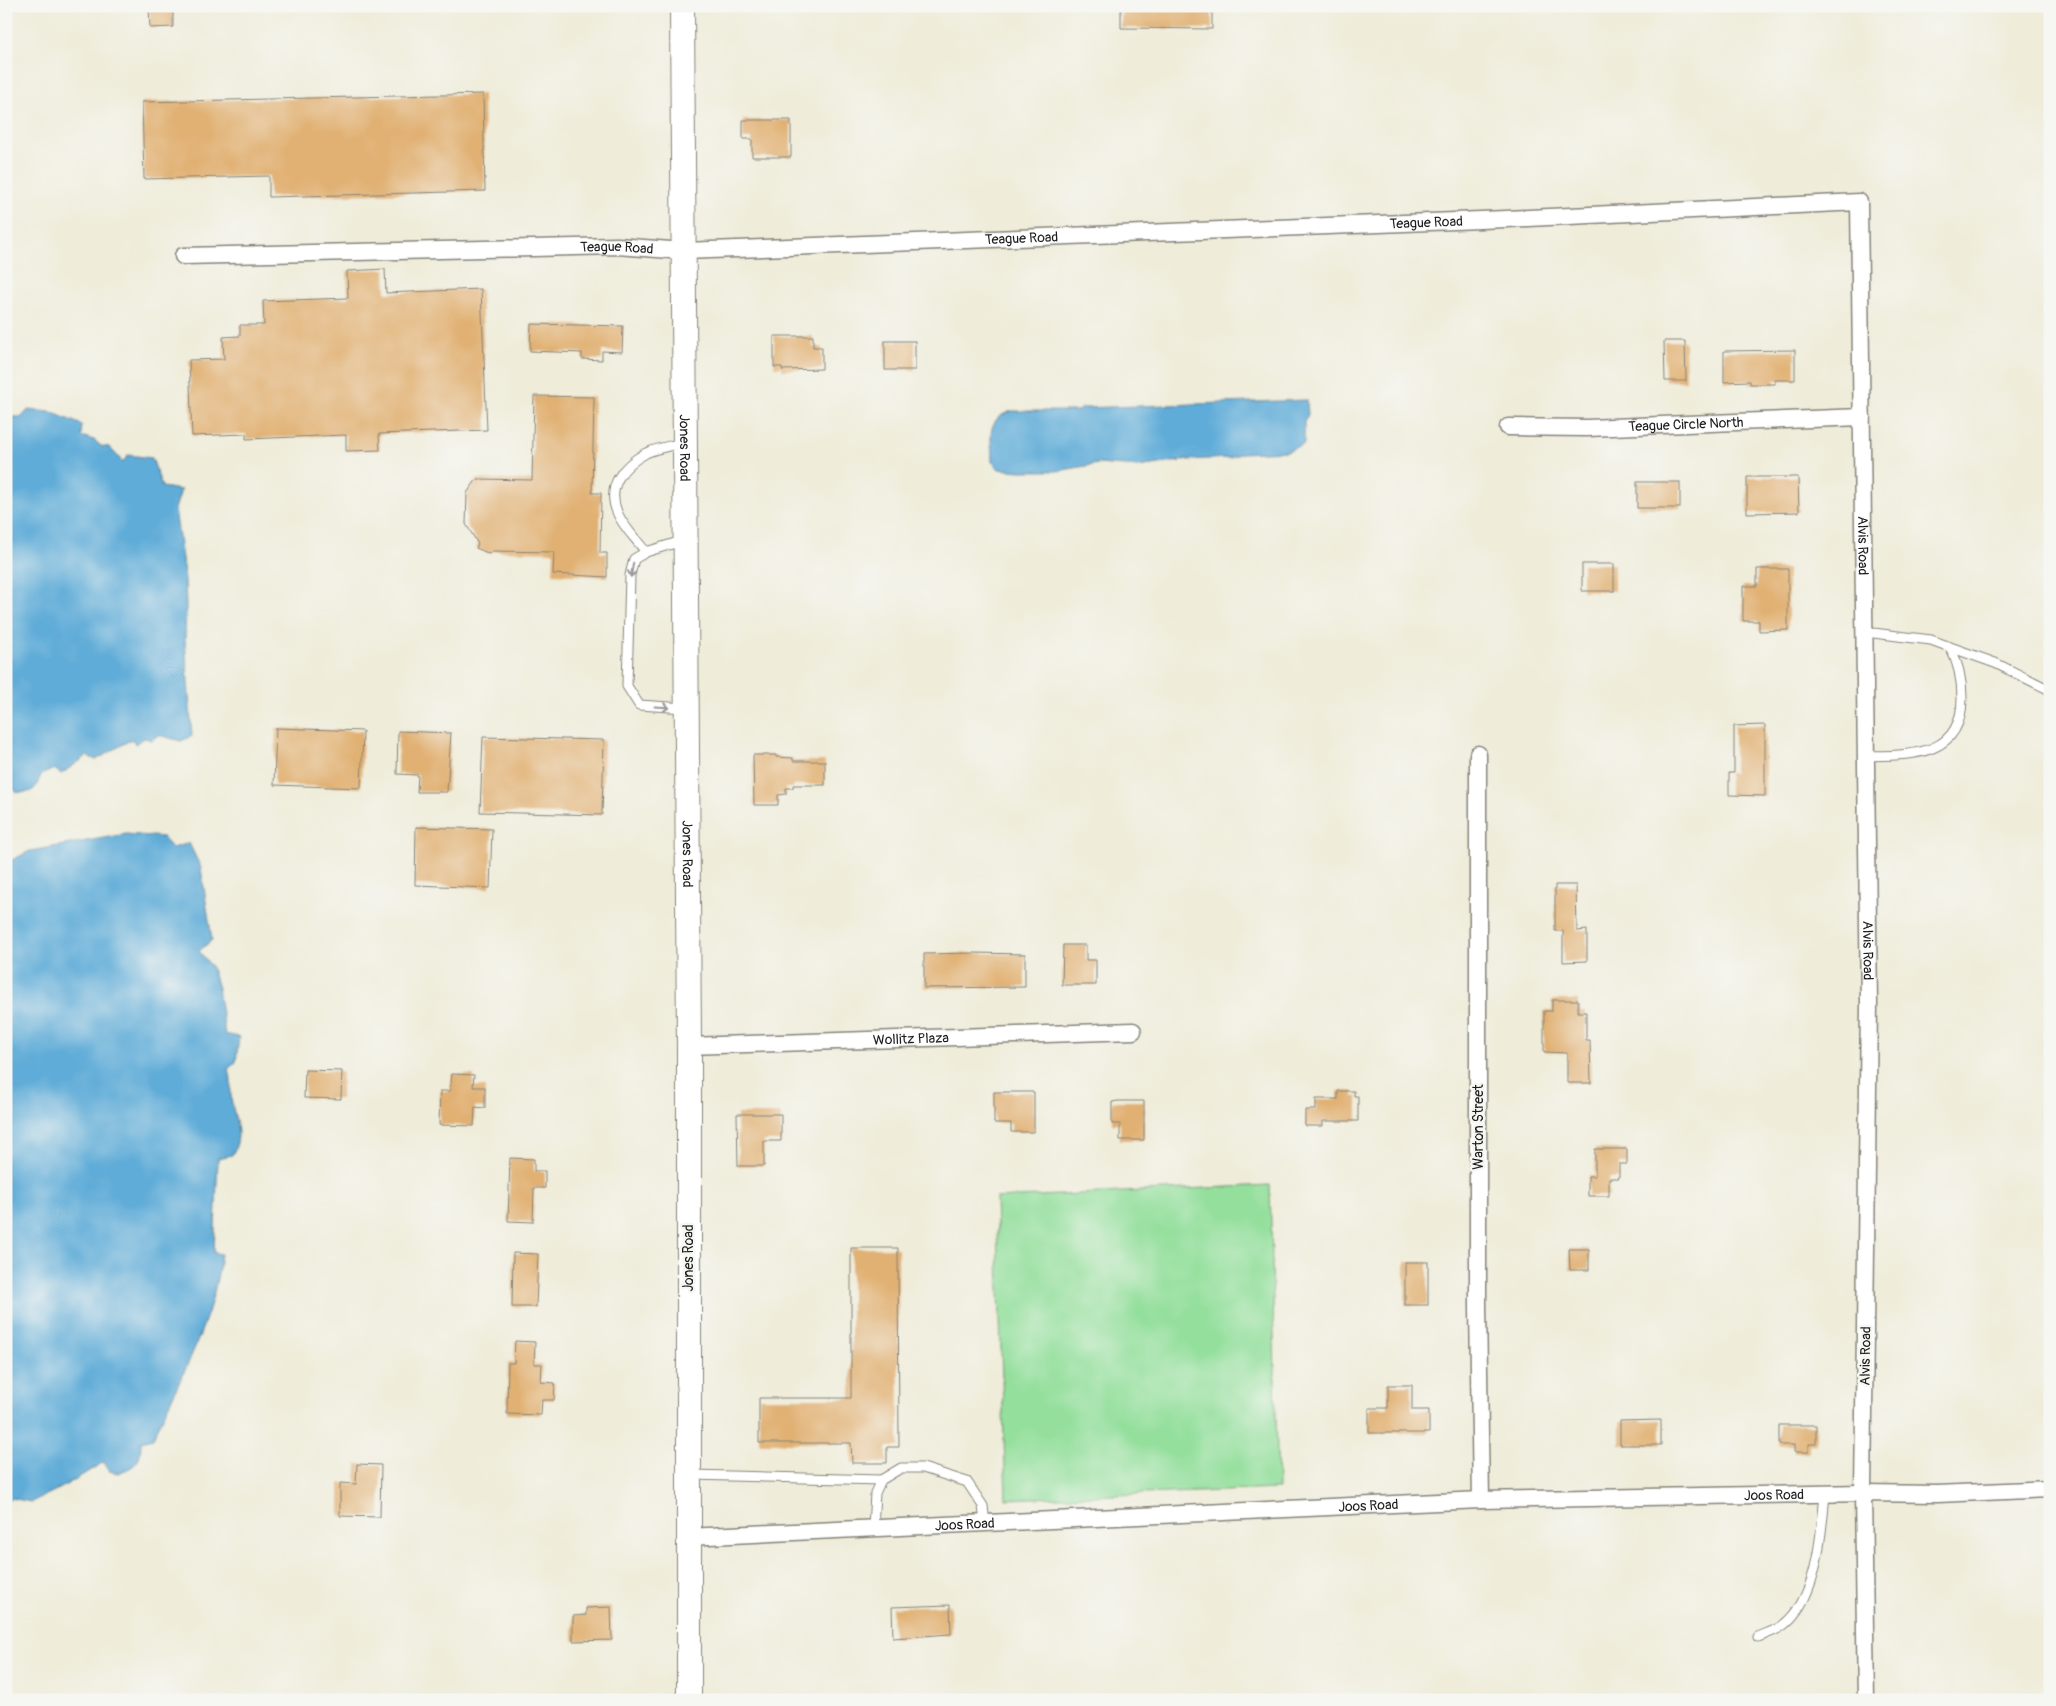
<svg xmlns="http://www.w3.org/2000/svg" width="2056" height="1706" viewBox="0 0 2056 1706" font-family="Pangolin,sans-serif">
<style>
.green{fill:#93df9b;stroke:#587e5c}
.water{fill:#5facd8;stroke:#3e647a}
.building{fill:#e1b173}
.lines{fill:none;stroke-linecap:round;stroke-linejoin:round}
.lane-casing{stroke:#86847a;stroke-width:11}
.street-casing{stroke:#86847a;stroke-width:19}
.secondary-casing{stroke:#86847a;stroke-width:26}
.lane{stroke:#fff;stroke-width:9}
.street{stroke:#fff;stroke-width:16}
.secondary{stroke:#fff;stroke-width:24}
.oneway{stroke:#999}
.labels{text-anchor:middle;stroke-width:5;stroke-linejoin:round;paint-order:stroke}
.street-label{font-size:14px;fill:#1c1c1c;stroke:#f6f6f2}
</style>
<rect width="100%" height="100%" fill="#f6f6f2"/>
<filter id="ink" filterUnits="userSpaceOnUse"><feTurbulence type="fractalNoise" baseFrequency=".02" numOctaves="2"/><feDisplacementMap in="SourceGraphic" scale="10" xChannelSelector="R" yChannelSelector="G"/><feConvolveMatrix kernelMatrix="1 2 1 2 8 2 1 2 1" color-interpolation-filters="sRGB"/></filter>
<filter id="wash" filterUnits="userSpaceOnUse"><feTurbulence type="fractalNoise" baseFrequency=".0096" numOctaves="4" result="noise"/><feDisplacementMap in="SourceGraphic" scale="20" xChannelSelector="R" yChannelSelector="G"/><feGaussianBlur stdDeviation="1.12" result="paint"/><feColorMatrix in="noise" values="0 0 0 0 0 0 0 0 0 0 0 0 0 0 0 0 0 1.4 0 .05"/><feComposite in="paint" operator="in"/></filter>
<g filter="url(#wash)">
<rect width="100%" height="100%" fill="#efecd9"/>
<path class="green" d="M1270,1185L1278,1489L1006,1499L996,1198Z"/>
<g class="water">
<path d="M1307,400L1308,415L1304,421V444L1287,451L1242,453L1230,458L1187,460L1138,467L1098,464L1057,471H1020L999,469L992,462C992,439 984,419 1012,411H1077L1083,408Z"/>
<path d="M28,410L51,412L82,425L81,436L94,440L101,446L109,447L123,462L128,455L152,458L162,487L181,490L175,509L185,580L186,605L185,640L192,736L181,741L158,735L152,740L144,738L135,744L132,739L96,760L87,756L61,774L54,769L41,775C34,792 34,793 16,792L6,778V417H22Z"/>
<path d="M126,834L163,837L172,848L189,843L201,868L212,940L199,951L211,966L218,988L225,1034L239,1037L236,1062L228,1069C233,1078 230,1086 231,1096C233,1119 245,1132 232,1155L218,1158L214,1253L221,1254C215,1316 179,1382 153,1438L141,1441C141,1462 137,1466 118,1473L109,1471L104,1462L61,1488L31,1502L11,1498L6,1501V863L30,851Z"/>
</g>
<g id="blocks">
<g class="building">
<path d="M1121,6H1212V29L1121,28Z"/>
<path d="M149,7H173V27L150,28Z"/>
<path d="M483,94L485,191L269,197V176L144,179L142,102Z"/>
<path d="M743,120H791V157H752V139H743Z"/>
<path d="M385,269L386,293L481,289L487,430L379,434L380,450L346,451V435L246,439V434L192,436L189,360L224,359L223,337L240,336V325H264L263,301L348,298L347,271Z"/>
<path d="M531,324L623,326L622,352L602,351V360L582,359V353L530,351Z"/>
<path d="M774,336H813V347H822V369L782,370V367H774Z"/>
<rect x="885" y="341" width="30" height="29"/>
<path d="M1664,341H1685L1686,381H1665Z"/>
<path d="M1795,350V380H1775V384H1750V381L1724,382V351Z"/>
<path d="M534,396L594,397L592,493H601L600,553H607V577L553,574L554,552L493,551L490,554L476,548L478,544L466,524L467,493L477,479L532,480Z"/>
<path d="M1747,477H1798L1799,512L1747,513Z"/>
<rect x="1637" y="482" width="43" height="26"/>
<rect x="1582" y="564" width="32" height="27"/>
<path d="M1757,569H1788V630L1759,631V621H1743V586H1757Z"/>
<path d="M1765,725V796L1729,795V773H1734V726Z"/>
<path d="M276,728L363,731L361,788L274,785Z"/>
<path d="M398,731L451,733L447,792H417L418,775L397,774Z"/>
<path d="M483,737L604,740L602,815L480,812Z"/>
<path d="M753,755H776V757L793,758V761H825V785H793V788H786V794L778,795V805H754Z"/>
<path d="M416,827L492,829L490,888L415,885Z"/>
<path d="M1555,885H1576L1577,931L1587,930V961L1563,962V931H1555Z"/>
<path d="M1063,945H1086V960H1096V985H1062Z"/>
<path d="M974,953L1025,954V987L924,988V954Z"/>
<path d="M1552,1000H1578V1012H1586V1040H1590L1591,1083H1567V1053L1544,1052V1011H1552Z"/>
<path d="M305,1070L342,1071L341,1099L304,1098Z"/>
<path d="M452,1074L474,1075L473,1087H485V1108L475,1107L474,1126L439,1125L440,1091H450Z"/>
<path d="M1338,1091H1354V1096H1358V1121H1323V1126H1305V1110H1316V1099H1338Z"/>
<path d="M994,1092H1034V1132H1011V1123H994Z"/>
<path d="M1118,1101H1144V1140H1120V1124H1112V1102Z"/>
<path d="M737,1114H781V1141H764V1166H738Z"/>
<path d="M1595,1149H1627V1164H1619V1178H1609V1196H1588V1176H1595Z"/>
<path d="M510,1158L534,1159V1171H545V1188H534L533,1222L508,1221Z"/>
<path d="M851,1248H898L899,1447H887V1463H852L851,1443H759V1398H851Z"/>
<path d="M1569,1249H1589V1270H1570Z"/>
<path d="M513,1253L538,1254L536,1307H512Z"/>
<rect x="1405" y="1262" width="23" height="43"/>
<path d="M515,1341L535,1342L534,1364H542L541,1382L555,1383L554,1400H542L541,1415L507,1414L508,1363H514Z"/>
<path d="M1388,1385H1412V1410H1429V1433H1369V1408H1388Z"/>
<path d="M1661,1420V1445H1620V1421Z"/>
<path d="M1779,1425H1816V1444H1809V1452H1794V1445H1779Z"/>
<path d="M357,1464L381,1465L380,1517L340,1516V1483L356,1484Z"/>
<path d="M950,1605L951,1634L893,1638L892,1607Z"/>
<path d="M611,1607L612,1640L573,1641V1616L586,1615V1608Z"/>
</g>
</g>
</g>
<g filter="url(#ink)">
<use href="#blocks" fill-opacity="0" stroke="#86847a" stroke-width="1"/>
<g class="lines">
<defs>
<g id="lane">
<path d="M646,552C636,539 623,527 617,512C606,485 624,465 646,453C657,448 672,446 684,442"/>
<path d="M1865,632L1931,640L1950,647C1959,664 1962,679 1962,698C1962,757 1911,755 1866,756"/>
<path d="M1950,647L1995,663L2050,690"/>
<path d="M685,708L639,705L627,686L630,575L634,559L646,552L685,540"/>
<path d="M691,1475L881,1480"/>
<path d="M873,1528L875,1493L881,1480L901,1468H923L967,1482L983,1506L985,1523"/>
<path d="M1758,1637C1765,1634 1775,1631 1782,1626C1818,1600 1821,1534 1825,1494"/>
</g>
<g id="street">
<path id="s1" d="M183,256L617,246L684,251L1506,219L1859,202L1869,1005L1863,1493L1866,1700"/>
<path id="s2" d="M1508,427L1587,428L1862,417"/>
<path d="M1478,754V1306L1481,1500"/>
<path id="s3" d="M689,1046L1133,1031"/>
<path id="s4" d="M687,1537L1481,1500L1863,1493L1937,1494L2050,1489"/>
</g>
<g id="secondary">
<path id="s5" d="M682,6L689,1046V1700"/>
</g>
</defs>
<use href="#lane" class="lane-casing"/>
<use href="#street" class="street-casing"/>
<use href="#secondary" class="secondary-casing"/>
<use href="#lane" class="lane"/>
<use href="#street" class="street"/>
<use href="#secondary" class="secondary"/>
</g>
<defs><path id="oneway-shaft" d="M-6 0H5M1.5-3L5.5 0L1.5 3" fill="none" stroke-width="1.6" stroke-linecap="round" stroke-linejoin="round" transform="scale(1.25)"/></defs>
<g class="oneway">
<use href="#oneway-shaft" transform="translate(632 570) rotate(100)"/>
<use href="#oneway-shaft" transform="translate(662 707) rotate(3)"/>
</g>
</g>
<g class="labels">
<g class="street-label">
<text dy="5" stroke="none"><textPath href="#s1" startOffset="1244">Teague Road</textPath></text>
<text dy="5" stroke="none"><textPath href="#s1" startOffset="839">Teague Road</textPath></text>
<text dy="5" stroke="none"><textPath href="#s1" startOffset="434">Teague Road</textPath></text>
<text dy="5" stroke="none"><textPath href="#s2" startOffset="178">Teague Circle North</textPath></text>
<text dy="5" stroke="none"><textPath href="#s5" startOffset="442">Jones Road</textPath></text>
<text dy="5" stroke="none"><textPath href="#s1" startOffset="2021">Alvis Road</textPath></text>
<text dy="5" stroke="none"><textPath href="#s5" startOffset="848">Jones Road</textPath></text>
<text dy="5" stroke="none"><textPath href="#s1" startOffset="2426">Alvis Road</textPath></text>
<text dy="5" stroke="none"><textPath href="#s3" startOffset="222">Wollitz Plaza</textPath></text>
<text transform="translate(1478 1127) rotate(-90)" y="5">Warton Street</text>
<text transform="translate(688 1258) rotate(-90)" y="5">Jones Road</text>
<text transform="translate(1865 1356) rotate(-89)" y="5">Alvis Road</text>
<text dy="5" stroke="none"><textPath href="#s4" startOffset="1088">Joos Road</textPath></text>
<text dy="5" stroke="none"><textPath href="#s4" startOffset="682">Joos Road</textPath></text>
<text dy="5" stroke="none"><textPath href="#s4" startOffset="278">Joos Road</textPath></text>
</g>
</g>
<rect width="2056" height="1706" fill="none" stroke="#f6f6f2" stroke-width="25"/>
</svg>
